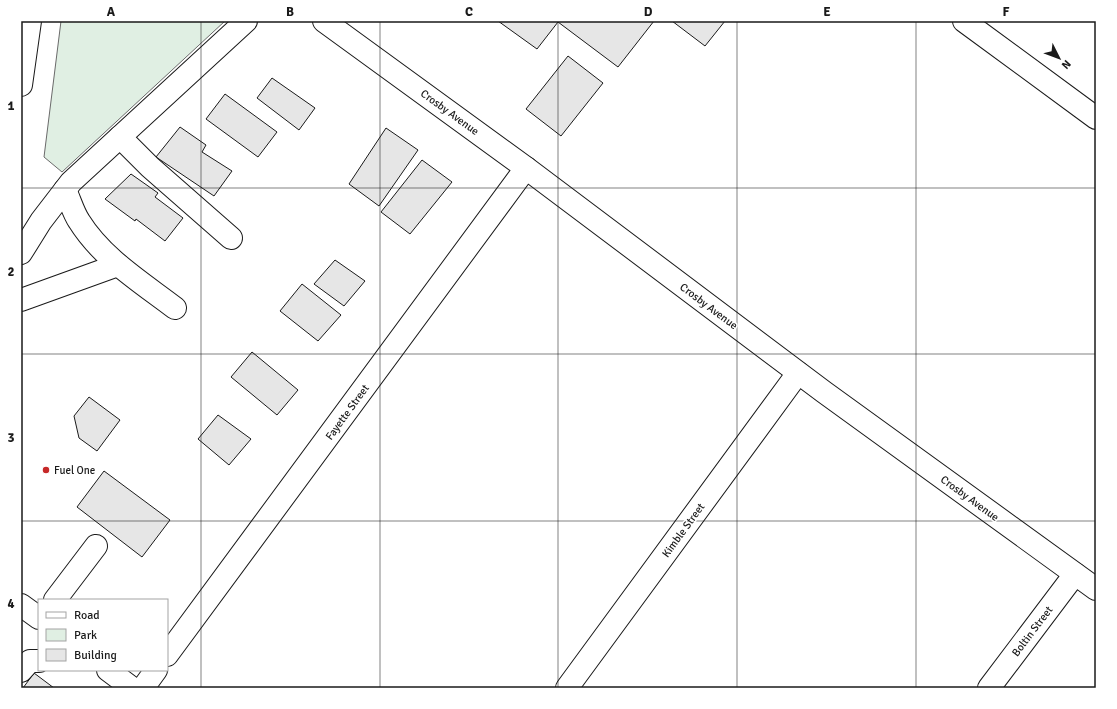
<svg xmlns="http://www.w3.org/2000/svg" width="1117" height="709" viewBox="0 0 1117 709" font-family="Signika,sans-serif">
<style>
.green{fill:#e0efe3;stroke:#6a6a6a}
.building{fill:#e6e6e6;stroke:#1a1a1a}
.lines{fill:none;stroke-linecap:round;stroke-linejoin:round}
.minor-casing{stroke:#1a1a1a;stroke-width:24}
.highway-casing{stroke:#1a1a1a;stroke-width:24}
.minor{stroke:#fff;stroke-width:22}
.highway{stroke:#fff;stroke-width:22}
.grid{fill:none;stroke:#1a1a1a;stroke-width:1;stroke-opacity:0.55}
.poi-dot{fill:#c62828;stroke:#fff;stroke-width:1.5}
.labels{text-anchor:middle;stroke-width:3;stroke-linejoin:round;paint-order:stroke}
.street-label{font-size:11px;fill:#1a1a1a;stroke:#fff}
.poi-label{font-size:11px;fill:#1a1a1a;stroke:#fff;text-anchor:start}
.neatline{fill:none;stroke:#1a1a1a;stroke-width:1.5}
.grid-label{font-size:13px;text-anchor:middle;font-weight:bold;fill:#1a1a1a}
</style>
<rect width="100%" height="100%" fill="#fff"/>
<path class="green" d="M61,21H225L62,172L44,157Z"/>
<g class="building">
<path d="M498,21H654L618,67L558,22L537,49Z"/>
<path d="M672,21H725L705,46Z"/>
<path d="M568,56L603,83L561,136L526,109Z"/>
<path d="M272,78L315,108L299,130L257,98Z"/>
<path d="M225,94L277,132L258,157L206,119Z"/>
<path d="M180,127L206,145L202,152L232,171L214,196L156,157Z"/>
<path d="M386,128L418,150L379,206L349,184Z"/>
<path d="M422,160L452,182L410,234L381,212Z"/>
<path d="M131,174L158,193L155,197L183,218L165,241L136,219L135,221L105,199Z"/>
<path d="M335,260L365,281L344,306L314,284Z"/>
<path d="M302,284L341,315L318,341L280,311Z"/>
<path d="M252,352L298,390L277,415L231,377Z"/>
<path d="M89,397L120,420L97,451L79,438L74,416Z"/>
<path d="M218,415L251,439L229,465L198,439Z"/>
<path d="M104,471L170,520L142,557L77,507Z"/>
<path d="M34,673L54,688H23Z"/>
</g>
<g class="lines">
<defs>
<g id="minor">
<path d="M324,21L526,168L824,392L1096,589"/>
<path d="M964,21L1096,118"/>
<path d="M120,137L150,167L231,238"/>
<path d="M65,190C70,200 73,212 79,221C102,258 141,282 175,308"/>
<path d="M21,300L118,265"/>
<path d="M55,600L96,546"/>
<path d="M21,605L39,618"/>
<path d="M167,655L526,168"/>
<path d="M108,670L132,688"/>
<path d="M21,671L30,661H39"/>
<path d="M143,688L156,670"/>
<path d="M567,688L798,373"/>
<path d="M989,688L1075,574"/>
</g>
<g id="highway">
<path d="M21,85L30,21"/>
<path d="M21,253L41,221L71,182L246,21"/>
</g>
</defs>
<use href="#minor" class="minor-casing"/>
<use href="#highway" class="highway-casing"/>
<use href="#minor" class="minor"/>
<use href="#highway" class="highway"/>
</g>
<path class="grid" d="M201,21V688M380,21V688M558,21V688M737,21V688M916,21V688M21,188H1096M21,354H1096M21,521H1096"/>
<circle class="poi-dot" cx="46" cy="470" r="4"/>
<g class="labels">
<g class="street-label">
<text transform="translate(450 112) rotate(36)" y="4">Crosby Avenue</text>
<text transform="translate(709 306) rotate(37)" y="4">Crosby Avenue</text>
<text transform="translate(347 412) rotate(-54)" y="4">Fayette Street</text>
<text transform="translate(970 498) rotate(36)" y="4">Crosby Avenue</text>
<text transform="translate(683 530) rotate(-54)" y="4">Kimble Street</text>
<text transform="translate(1032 631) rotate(-53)" y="4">Boltin Street</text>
</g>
<g class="poi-label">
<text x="54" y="474">Fuel One</text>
</g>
</g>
<rect width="1117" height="709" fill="none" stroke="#ffffff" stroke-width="44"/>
<rect x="38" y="599" width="130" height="72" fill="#ffffff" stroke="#a3a3a3"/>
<rect x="46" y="612" width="20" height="6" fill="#ffffff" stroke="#a3a3a3"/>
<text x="74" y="619" font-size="12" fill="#1a1a1a">Road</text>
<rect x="46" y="629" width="20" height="12" fill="#e0efe3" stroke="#a3a3a3"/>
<text x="74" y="639" font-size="12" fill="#1a1a1a">Park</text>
<rect x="46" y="649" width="20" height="12" fill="#e6e6e6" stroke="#a3a3a3"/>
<text x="74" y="659" font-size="12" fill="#1a1a1a">Building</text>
<g transform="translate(1059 58) rotate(132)" stroke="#ffffff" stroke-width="3" paint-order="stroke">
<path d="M0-3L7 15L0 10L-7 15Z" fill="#1a1a1a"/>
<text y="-6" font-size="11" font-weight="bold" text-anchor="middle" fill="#1a1a1a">N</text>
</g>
<rect x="22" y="22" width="1073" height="665" class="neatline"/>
<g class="grid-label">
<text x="111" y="16">A</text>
<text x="290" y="16">B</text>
<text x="469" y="16">C</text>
<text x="648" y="16">D</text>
<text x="827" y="16">E</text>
<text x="1006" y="16">F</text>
<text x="11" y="110">1</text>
<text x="11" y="276">2</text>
<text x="11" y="442">3</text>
<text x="11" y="608">4</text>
</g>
</svg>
